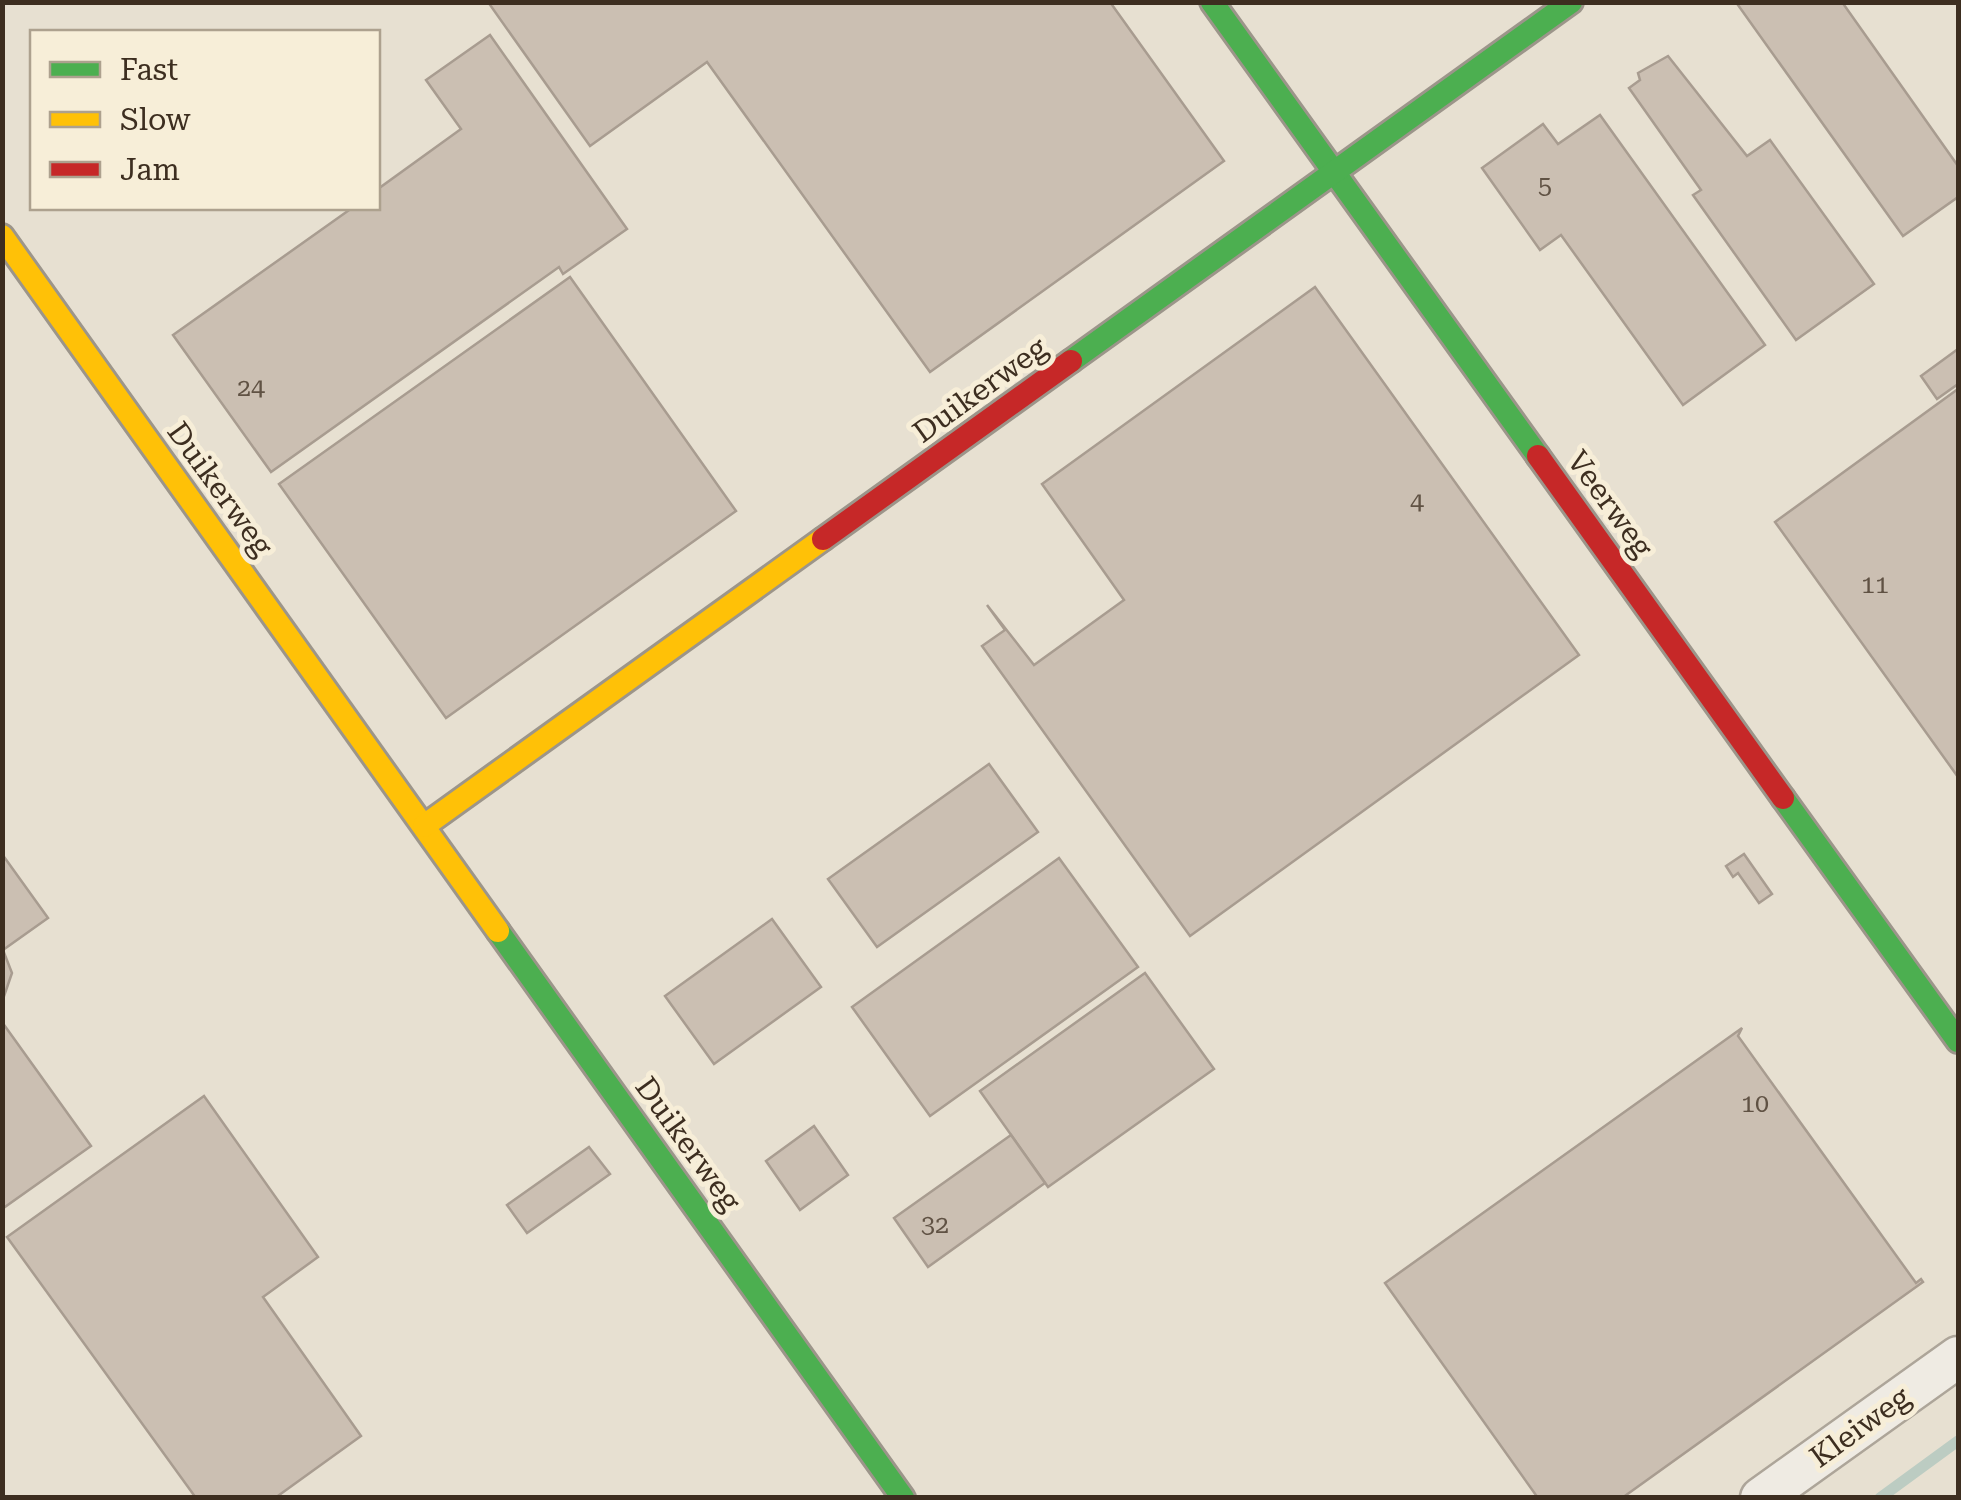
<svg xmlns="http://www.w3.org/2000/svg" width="1961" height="1500" viewBox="0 0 1961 1500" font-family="'Roboto Serif',serif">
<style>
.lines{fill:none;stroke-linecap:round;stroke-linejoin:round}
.stream{stroke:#bcccc2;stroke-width:11}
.building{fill:#cbbfb2;stroke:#a89c90;stroke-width:2.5}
.street-casing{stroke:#ada599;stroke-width:45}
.fast-casing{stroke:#9c958a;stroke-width:28}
.slow-casing{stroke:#9c958a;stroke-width:28}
.jam-casing{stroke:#9c958a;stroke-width:28}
.street{stroke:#efebe3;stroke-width:40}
.fast{stroke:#4caf50;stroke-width:22}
.slow{stroke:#ffc107;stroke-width:22}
.jam{stroke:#c62828;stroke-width:22}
.labels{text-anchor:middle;stroke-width:10;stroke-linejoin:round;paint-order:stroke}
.number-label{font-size:25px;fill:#605244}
.street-label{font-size:30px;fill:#3d2e20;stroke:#f7eed8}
</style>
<rect width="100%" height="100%" fill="#e7e0d1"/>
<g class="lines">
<path class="stream" d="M1880,1498L1958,1441"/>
</g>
<g class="building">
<path d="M488,2H1110L1224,161L930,372L707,62L590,146Z"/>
<path d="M1742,2H1842L1958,166V197L1903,236L1738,5Z"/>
<path d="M490,35L627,229L563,274L559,267L271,472L173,335L352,208H378V189L461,129L426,80Z"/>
<path d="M1668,56L1747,156L1770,140L1874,284L1796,340L1693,195L1701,190L1629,88L1640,80L1638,73Z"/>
<path d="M1600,115L1765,345L1683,405L1561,235L1540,250L1482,168L1543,124L1558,144Z"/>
<path d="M570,277L736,511L446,718L279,484Z"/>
<path d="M1315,287L1579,655L1190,936L982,646L1005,630L987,605L1034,665L1124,600L1042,484Z"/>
<path d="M1958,349V384L1937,399L1921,376Z"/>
<path d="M1958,389V777L1775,522Z"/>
<path d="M989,764L1038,832L877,947L828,879Z"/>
<path d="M2,854L48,918L3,950L12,973L2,1002Z"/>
<path d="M1744,854L1772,894L1759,903L1738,873L1733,877L1726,866Z"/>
<path d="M1059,858L1138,967L930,1116L852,1007Z"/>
<path d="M772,919L821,987L714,1064L665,996Z"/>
<path d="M1145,973L1214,1069L1048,1187L980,1091Z"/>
<path d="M2,1022L91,1146L2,1209Z"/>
<path d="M1742,1028L1738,1036L1916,1283L1921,1279L1923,1282L1622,1498H1538L1385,1283Z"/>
<path d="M204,1096L318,1257L263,1297L361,1436L275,1498H196L7,1237Z"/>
<path d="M814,1126L848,1175L800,1210L766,1161Z"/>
<path d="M1011,1135L1045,1183L928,1267L894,1218Z"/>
<path d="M589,1147L610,1174L527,1233L507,1205Z"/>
</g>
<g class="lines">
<defs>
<path id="street" d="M1761,1498L1958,1357"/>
<g id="fast">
<path d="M1212,2L1538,456"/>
<path d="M1071,361L1571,2"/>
<path d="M1783,798L1958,1041"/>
<path d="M498,931L903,1498"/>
</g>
<g id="slow">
<path d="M2,236L498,931"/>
<path d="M424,826L823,539"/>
</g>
<g id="jam">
<path d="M1538,456L1783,798"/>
<path d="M823,539L1071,361"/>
</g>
</defs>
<use href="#street" class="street-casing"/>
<use href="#fast" class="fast-casing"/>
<use href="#slow" class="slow-casing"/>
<use href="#jam" class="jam-casing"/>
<use href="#street" class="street"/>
<use href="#fast" class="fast"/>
<use href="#slow" class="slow"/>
<use href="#jam" class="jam"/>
</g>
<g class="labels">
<g class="number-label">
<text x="1545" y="194">5</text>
<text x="251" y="396">24</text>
<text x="1417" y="510">4</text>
<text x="1875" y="593">11</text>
<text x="1755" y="1112">10</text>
<text x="935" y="1233">32</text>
</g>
<g class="street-label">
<text transform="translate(980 390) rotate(-36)" y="10">Duikerweg</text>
<text transform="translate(220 489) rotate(54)" y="10">Duikerweg</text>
<text transform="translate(1610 504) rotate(54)" y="10">Veerweg</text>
<text transform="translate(688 1144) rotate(54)" y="10">Duikerweg</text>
<text transform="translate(1860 1427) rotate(-36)" y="10">Kleiweg</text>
</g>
</g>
<rect width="1961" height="1500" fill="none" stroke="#3d2e20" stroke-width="10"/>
<rect x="30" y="30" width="350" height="180" fill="#f7eed8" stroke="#ada18e" stroke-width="2.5"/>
<rect x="50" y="62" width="50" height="15" fill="#4caf50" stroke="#ada18e" stroke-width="2.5"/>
<text x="120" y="80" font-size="30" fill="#3d2e20">Fast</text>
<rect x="50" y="112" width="50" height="15" fill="#ffc107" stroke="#ada18e" stroke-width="2.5"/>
<text x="120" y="130" font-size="30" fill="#3d2e20">Slow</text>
<rect x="50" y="162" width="50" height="15" fill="#c62828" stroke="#ada18e" stroke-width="2.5"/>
<text x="120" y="180" font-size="30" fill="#3d2e20">Jam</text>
</svg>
